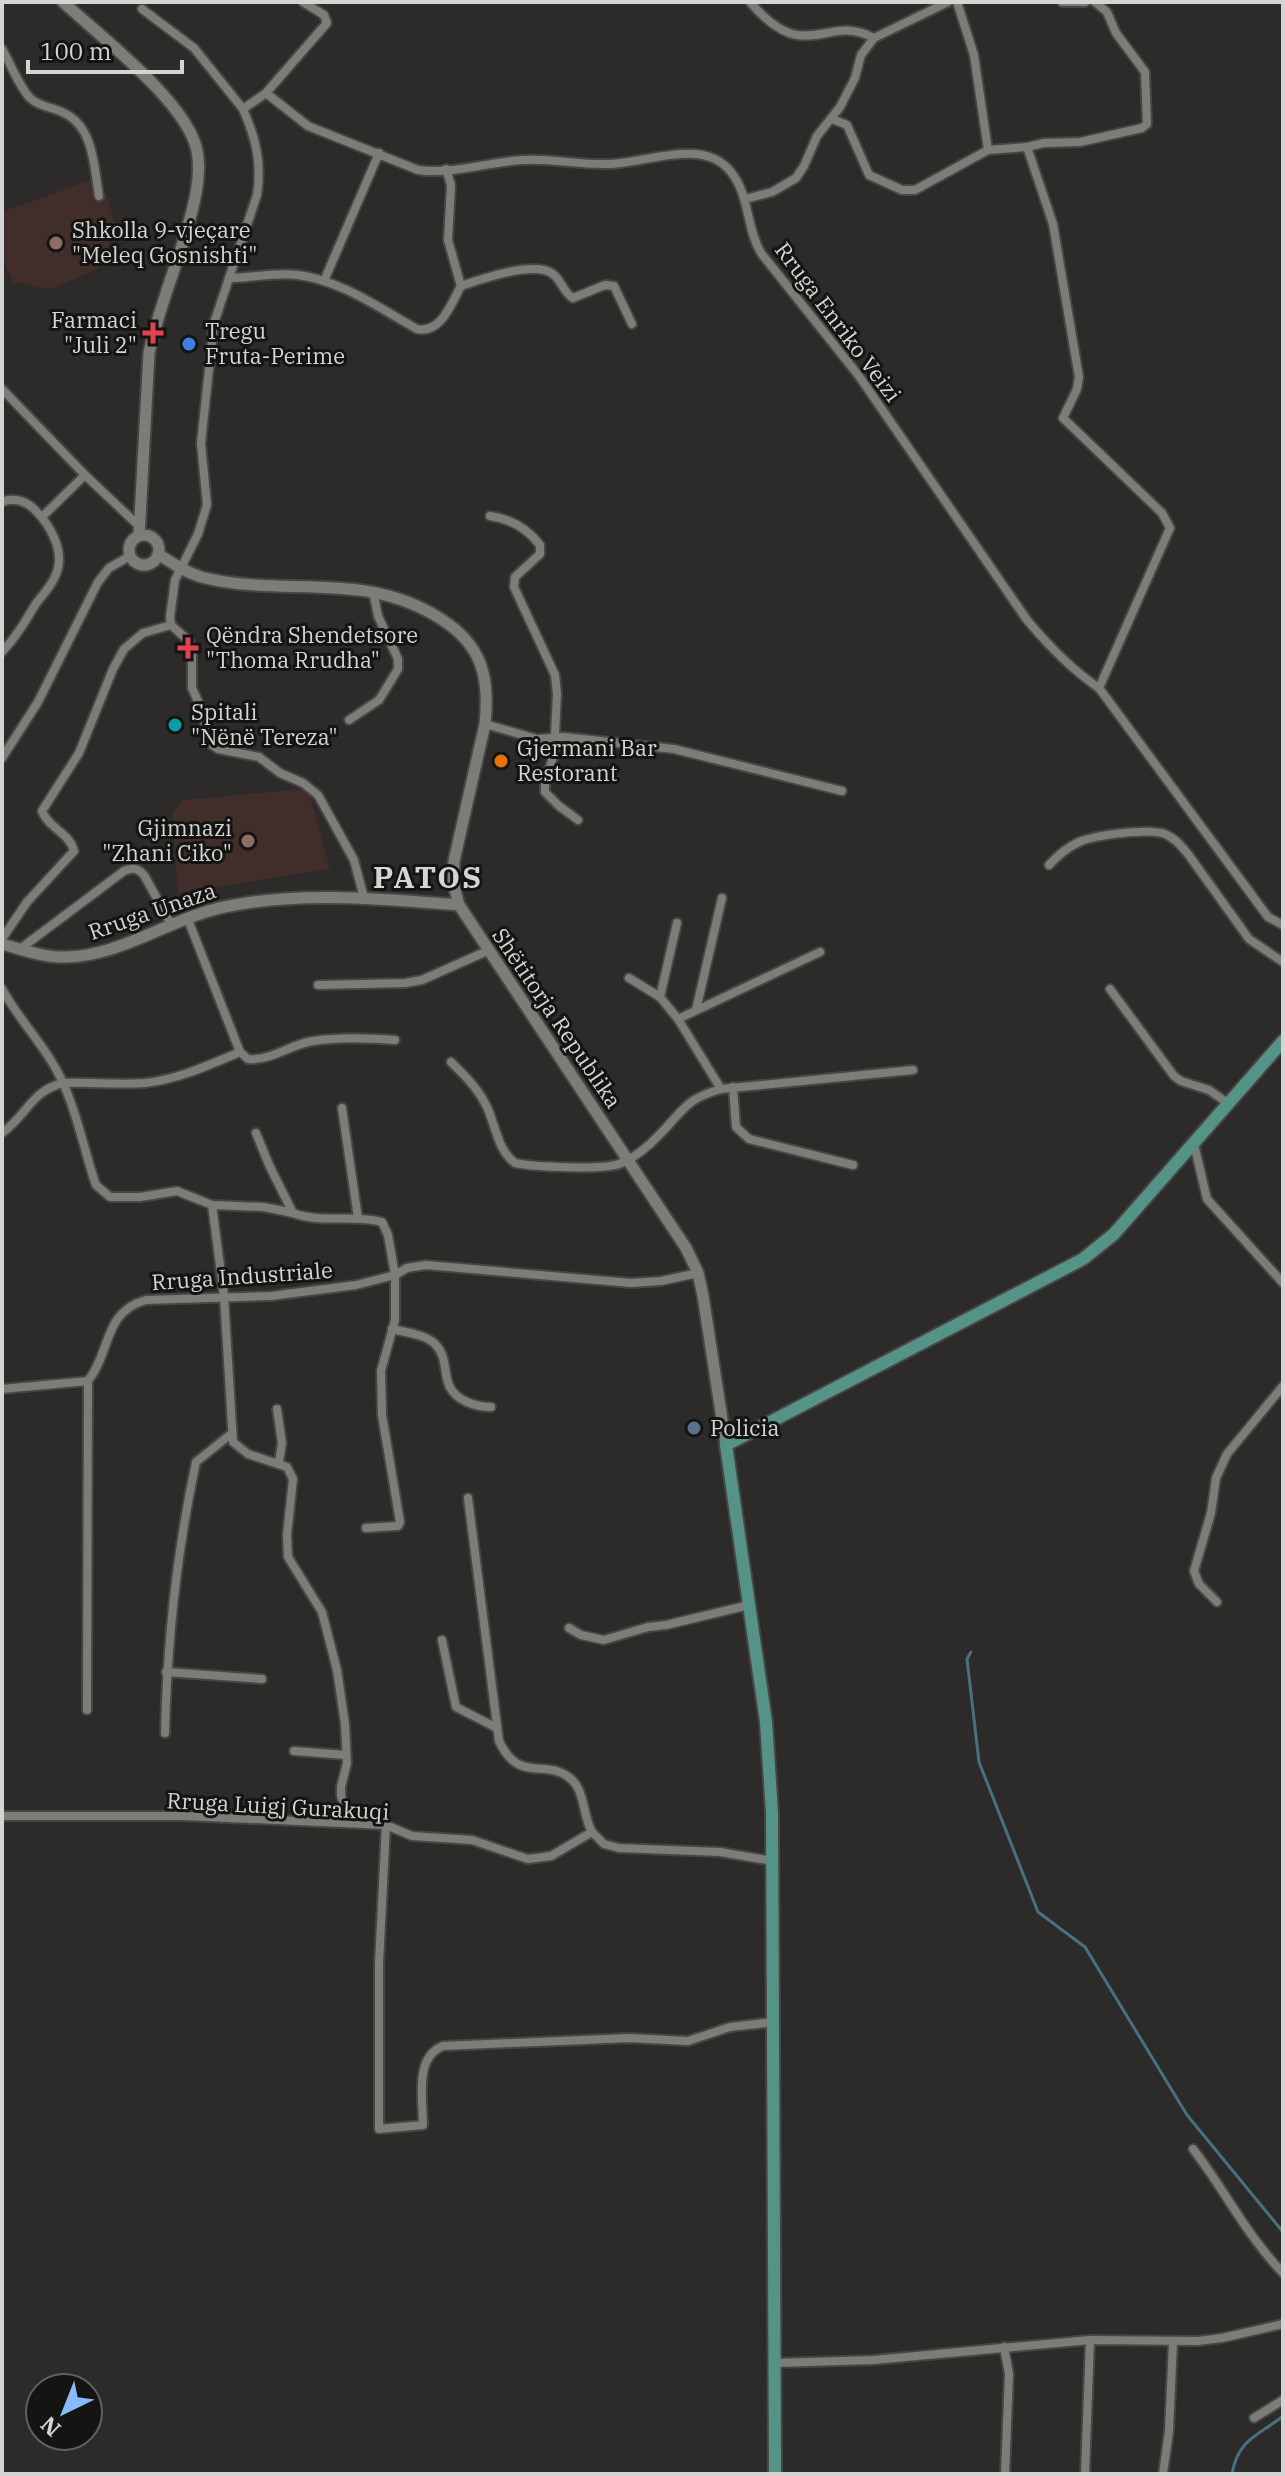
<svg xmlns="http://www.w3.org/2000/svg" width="1285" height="2476" viewBox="0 0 1285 2476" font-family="'IBM Plex Serif',serif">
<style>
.education{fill:#412d2a}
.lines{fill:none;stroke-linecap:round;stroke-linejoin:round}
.stream{stroke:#477181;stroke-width:3}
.minor-casing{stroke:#474644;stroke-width:12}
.secondary-casing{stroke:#474644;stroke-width:15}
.primary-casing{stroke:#474644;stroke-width:16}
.minor{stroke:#7d7c79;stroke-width:8}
.secondary{stroke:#7d7c79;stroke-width:11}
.primary{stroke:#559386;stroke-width:12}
.education-dot{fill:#8d6e63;stroke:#141413;stroke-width:3}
.health-dot{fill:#e0444e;stroke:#141413;stroke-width:3}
.shop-dot{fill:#3f7fe0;stroke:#141413;stroke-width:3}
.culture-dot{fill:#0f9aa8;stroke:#141413;stroke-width:3}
.food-dot{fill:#e8710a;stroke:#141413;stroke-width:3}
.service-dot{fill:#5c6f8a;stroke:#141413;stroke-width:3}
.labels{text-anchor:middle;stroke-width:6;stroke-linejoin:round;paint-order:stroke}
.poi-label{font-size:22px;fill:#d4d4d2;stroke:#141413;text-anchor:start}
.street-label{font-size:22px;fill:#d4d4d2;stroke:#141413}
.district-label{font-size:30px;font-weight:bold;letter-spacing:2px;fill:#d4d4d2;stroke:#141413}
</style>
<rect width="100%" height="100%" fill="#2c2b29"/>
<g class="education">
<path d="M91,180L98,198L107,195L116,229L98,269L51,289L13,282L2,257V212Z"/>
<path d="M302,789L310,796L330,869L178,893L172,813L184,800Z"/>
</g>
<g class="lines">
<g class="stream">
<path d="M971,1652L967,1659L979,1762L1038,1912L1085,1947L1187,2115L1283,2232"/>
<path d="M1232,2474C1238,2439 1258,2436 1283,2416"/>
</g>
<defs>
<g id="minor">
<path d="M750,2C762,16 778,32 797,35C827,39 840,21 874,38"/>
<path d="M957,2L974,55L988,150"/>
<path d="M1062,2H1085"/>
<path d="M142,9L194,48L243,109"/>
<path d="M2,49C11,64 18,85 30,98C39,107 53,107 64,113C94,127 94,167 99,196"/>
<path d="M266,93L327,23L324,15L303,2"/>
<path d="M832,119L847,125L869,175L902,190H915L988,150L1027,147L1053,224L1079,377L1077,389L1063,418L1162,513L1170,528L1099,688"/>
<path d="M1027,147L1044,143L1080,142L1142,128L1147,124L1145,72L1116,33L1107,12L1095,2"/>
<path d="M446,169L451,185L448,240L461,286"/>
<path d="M745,199L772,192L796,178L804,166L817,136L840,107L855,78L861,55L874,38L948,2"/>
<path d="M229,278C252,278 275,272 298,275C340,280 381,309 417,329C441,334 451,304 461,286C481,279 535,260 553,274C562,281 563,292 573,298L605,285L614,286L632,324"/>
<path d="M324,281L379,153"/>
<path d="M2,389L85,475L139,526"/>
<path d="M2,502C14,497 27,501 36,511C49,524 63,548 58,568C55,582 43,594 35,605C25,622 16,637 2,652"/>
<path d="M490,516C511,519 527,528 540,545V554L515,577L514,587L555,675L557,694L554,754L545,782V792L559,806L578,820"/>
<path d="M42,517L85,475"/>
<path d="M349,720L379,700L398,669V659L378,616L373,591"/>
<path d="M485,724L537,739L564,737L674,749L842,791"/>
<path d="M2,758L38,702L98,582L109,568L130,556"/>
<path d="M1049,865C1058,855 1066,848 1079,842C1095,835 1149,828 1165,834C1175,838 1181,846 1188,854L1249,939L1283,962"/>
<path d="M364,898L354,860L318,795L303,783L280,773L259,757L218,749L212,745L208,738L201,708L192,688V649L189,641L171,625L170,617L175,580L198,534L207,505L201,443L214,323L257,195C262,163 256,139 243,109L266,93L308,126L418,170C451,175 488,162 522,160C551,158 579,165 608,164C645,164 703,136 731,172C750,196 746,228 761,253L859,376L1027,620C1048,645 1072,670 1099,688L1268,917L1283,925"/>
<path d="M187,917L240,1052L248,1059C271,1061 291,1044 313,1041C340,1037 368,1038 395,1040"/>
<path d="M2,939L27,902L74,851C70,833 48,828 42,811L79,753L113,669L124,649L143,633L171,625"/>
<path d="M20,949L124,871C133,867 137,868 144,875L171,924"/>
<path d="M629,978L660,997L678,1019L721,1089"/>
<path d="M318,985L405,983L422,980L487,951"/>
<path d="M2,989C20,1022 47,1047 63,1083C78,1115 84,1151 96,1185L110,1197H140L177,1191L212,1205L264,1207L293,1213"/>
<path d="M1110,989L1174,1076L1181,1081L1209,1090L1229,1104"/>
<path d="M660,997L677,923"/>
<path d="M696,1010L722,898"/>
<path d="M678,1019L820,952"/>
<path d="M451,1062C465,1076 478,1088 487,1107C495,1124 498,1151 515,1163C534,1167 602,1170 619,1164C633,1159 649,1146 659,1135C684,1110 685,1099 721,1089L913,1070"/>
<path d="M733,1087L736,1127L749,1139L853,1165"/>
<path d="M342,1108L358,1218"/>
<path d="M2,1133C27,1115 31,1091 63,1083C90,1082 118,1085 145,1083C179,1079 209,1065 240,1052"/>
<path d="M1194,1144L1207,1199L1283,1283"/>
<path d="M212,1205L224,1296L233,1442L248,1454L287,1467L293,1479L287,1535L288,1557L322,1612L337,1670L345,1724L347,1763L341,1787V1796L351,1823"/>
<path d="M392,1329C404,1332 424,1334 434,1343C454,1361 435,1388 467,1402C476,1406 482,1407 491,1407"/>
<path d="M2,1389L88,1381"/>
<path d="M277,1409L282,1443L279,1462"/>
<path d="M468,1498L499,1741C520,1786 547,1756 572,1780C585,1792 583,1817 592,1832"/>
<path d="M366,1528L398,1526L400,1522L382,1415L381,1371L395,1320V1275L407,1268L426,1265L631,1283L661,1281L698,1273"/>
<path d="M1217,1602L1199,1584L1194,1571L1211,1513L1216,1478L1227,1454L1283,1386"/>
<path d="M569,1628L581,1635L604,1640L648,1627L666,1625L749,1605"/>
<path d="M442,1640L456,1707L495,1727"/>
<path d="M166,1672L262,1679"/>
<path d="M87,1710L88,1381C112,1350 103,1312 146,1300L271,1296L356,1285L395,1275L388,1235L382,1222C352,1214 322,1224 293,1213L270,1167L256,1133"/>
<path d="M165,1733C167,1642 177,1551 196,1462L231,1434"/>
<path d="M294,1751L346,1755"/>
<path d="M2,1816H184L386,1825L412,1836L472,1840L528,1859L551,1856L592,1832L604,1844L619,1848L720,1852L773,1861"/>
<path d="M386,1825L379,1963V2129L423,2125C423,2100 414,2057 443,2046L629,2038L688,2041L730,2027L774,2022"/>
<path d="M1193,2149C1224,2189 1247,2236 1283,2273"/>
<path d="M1004,2347L1009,2374L1005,2474"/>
<path d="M775,2363L873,2360L1090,2340L1198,2341L1222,2338L1283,2324"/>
<path d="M1254,2418L1283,2400"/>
<path d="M1085,2474L1090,2340"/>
<path d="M1163,2474L1169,2431L1173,2342"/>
</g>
<g id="secondary">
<path d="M63,2C100,36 188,103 197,151C202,176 194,205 187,229C175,271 158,310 149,353L139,536"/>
<circle cx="144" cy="550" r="15"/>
<path d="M158,554C172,563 185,572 201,577C283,598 364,569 441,619C482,645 490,677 485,724L454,861L453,882L459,905L686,1248L698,1273L703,1296L726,1445"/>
<path d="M2,944C21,949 41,957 61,957C118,959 173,916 229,906C305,891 382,899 459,905"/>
</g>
<path id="primary" d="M775,2474L772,1813L766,1722L726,1445L1083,1259L1114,1234L1283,1041"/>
</defs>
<use href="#minor" class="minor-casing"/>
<use href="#secondary" class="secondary-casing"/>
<use href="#primary" class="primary-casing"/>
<use href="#minor" class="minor"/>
<use href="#secondary" class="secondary"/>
<use href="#primary" class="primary"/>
</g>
<g class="education-dot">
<circle cx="56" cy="243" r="8"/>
<circle cx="248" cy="841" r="8"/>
</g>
<g class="health-dot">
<path d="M149 321h8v8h8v8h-8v8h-8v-8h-8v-8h8z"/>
<path d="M184 636h8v8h8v8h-8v8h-8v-8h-8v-8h8z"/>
</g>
<circle class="shop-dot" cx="189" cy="344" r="8"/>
<circle class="culture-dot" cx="175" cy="725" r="8"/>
<circle class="food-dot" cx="501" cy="761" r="8"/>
<circle class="service-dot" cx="694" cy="1428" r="8"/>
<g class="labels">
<g class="poi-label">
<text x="72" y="238">Shkolla 9-vjeçare<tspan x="72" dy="25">"Meleq Gosnishti"</tspan></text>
<text x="137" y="328" text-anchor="end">Farmaci<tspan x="137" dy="25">"Juli 2"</tspan></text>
<text x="205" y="339">Tregu<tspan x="205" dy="25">Fruta-Perime</tspan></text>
<text x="206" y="643">Qëndra Shendetsore<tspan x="206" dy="25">"Thoma Rrudha"</tspan></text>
<text x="191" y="720">Spitali<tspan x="191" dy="25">"Nënë Tereza"</tspan></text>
<text x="517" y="756">Gjermani Bar<tspan x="517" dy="25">Restorant</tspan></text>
<text x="232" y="836" text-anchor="end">Gjimnazi<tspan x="232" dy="25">"Zhani Ciko"</tspan></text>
<text x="710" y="1436">Policia</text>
</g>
<g class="street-label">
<text transform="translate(838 322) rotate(53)" y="8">Rruga Enriko Veizi</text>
<text transform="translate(152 911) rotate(-19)" y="8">Rruga Unaza</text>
<text transform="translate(557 1018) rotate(56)" y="8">Shëtitorja Republika</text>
<text transform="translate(242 1276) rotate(-4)" y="8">Rruga Industriale</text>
<text transform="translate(278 1806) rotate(3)" y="8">Rruga Luigj Gurakuqi</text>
</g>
<g class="district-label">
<text x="428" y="888">PATOS</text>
</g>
</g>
<rect width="1285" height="2476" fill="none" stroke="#d4d4d2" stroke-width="8"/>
<g transform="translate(64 2412) rotate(223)"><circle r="38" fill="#141413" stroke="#61615f" stroke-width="2"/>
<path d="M0-6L14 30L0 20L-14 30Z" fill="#87bbfb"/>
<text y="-12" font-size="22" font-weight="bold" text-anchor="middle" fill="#d4d4d2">N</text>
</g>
<path d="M28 60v12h154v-12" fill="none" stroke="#d4d4d2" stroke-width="4"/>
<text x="40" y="60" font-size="24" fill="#d4d4d2" stroke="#141413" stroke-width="6" paint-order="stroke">100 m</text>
</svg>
